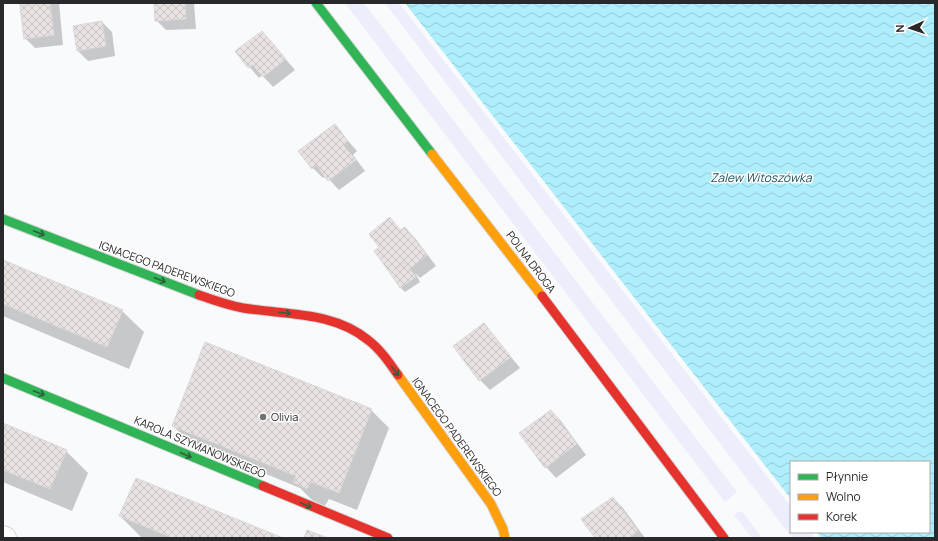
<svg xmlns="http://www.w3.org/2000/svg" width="938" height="541" viewBox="0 0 938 541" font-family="Manrope,sans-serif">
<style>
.grass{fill:#eceefc}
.water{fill:url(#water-waves)}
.shadow{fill:#0003}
.building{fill:url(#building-cross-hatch);stroke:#d9d8d9}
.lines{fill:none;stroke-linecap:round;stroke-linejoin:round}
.street-casing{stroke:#d6d7d8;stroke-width:24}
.fast-casing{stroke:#d6d7d8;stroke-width:11}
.slow-casing{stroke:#d6d7d8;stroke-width:11}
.jam-casing{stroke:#d6d7d8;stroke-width:11}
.street{stroke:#fefeff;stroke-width:22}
.fast{stroke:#30b455;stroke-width:9}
.slow{stroke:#ff9f0a;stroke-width:9}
.jam{stroke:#e5322d;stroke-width:9}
.oneway{stroke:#2c613c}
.poi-dot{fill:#727274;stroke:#fff;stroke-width:1.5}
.labels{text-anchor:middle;stroke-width:3;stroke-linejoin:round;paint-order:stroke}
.street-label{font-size:11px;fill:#29292b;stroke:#fff}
.poi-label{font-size:11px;fill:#29292b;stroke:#fff;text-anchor:start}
.water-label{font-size:12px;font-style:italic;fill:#235661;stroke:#fff}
</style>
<defs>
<pattern id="water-waves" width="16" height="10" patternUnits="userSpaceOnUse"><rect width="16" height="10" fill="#aeedfb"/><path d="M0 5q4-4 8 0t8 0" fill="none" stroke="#96cbd7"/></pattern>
<pattern id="building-cross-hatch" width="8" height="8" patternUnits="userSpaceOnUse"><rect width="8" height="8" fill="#e9e2e2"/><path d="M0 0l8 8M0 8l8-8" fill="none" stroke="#c8c2c2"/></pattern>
</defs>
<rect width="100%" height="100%" fill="#f9fafc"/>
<g class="grass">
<path d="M345,3H364L737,492L725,502Z"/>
<path d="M385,3H399L791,507V532H811L815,538H792Z"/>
<path d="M737,512H743L762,538H752L734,515Z"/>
</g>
<path class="water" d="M405,3H935V538H821L817,532H929V462H791V499Z"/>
<g class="shadow">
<path d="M21,3H59L63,45L35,48L25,38Z"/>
<path d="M155,3H194L196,29L166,30L156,20Z"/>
<path d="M102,22L112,32L115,56L88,61L78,51Z"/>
<path d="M262,32L295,70L273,87L262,75L259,78L236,51Z"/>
<path d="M334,125L357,151L353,155L365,171L339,190L326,176L323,178L313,168Z"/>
<path d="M390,219L401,231L405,228L415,238L436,266L420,278L415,273L420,282L405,292L400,287L380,247Z"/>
<path d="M3,261L122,311L144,332L129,369L3,316Z"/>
<path d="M484,324L520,368L490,390L480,380L455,346Z"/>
<path d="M371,410L389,428L357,510L329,499L325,506L312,500L300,488L191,443L173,426Z"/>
<path d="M551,411L561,421L586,455L556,478L546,467Z"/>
<path d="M3,424L66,451L88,473L72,511L3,482Z"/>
<path d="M613,498L623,508L645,538H596Z"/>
<path d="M120,516L281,538H142Z"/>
</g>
<g class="building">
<path d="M20,3H49L20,6Z"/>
<path d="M50,3L54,35L24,39L20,6Z"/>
<path d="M154,3H185L186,19L155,21Z"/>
<path d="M102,21L106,46L77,51L73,26Z"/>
<path d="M262,31L286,59L263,77L253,65L248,68L235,51Z"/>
<path d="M335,124L348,141L343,145L356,160L328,181L316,165L312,169L298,151Z"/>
<path d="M390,217L400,230L405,227L427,255L409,269L405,263L390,273L374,251L379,247L369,234Z"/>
<path d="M3,260L123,310L107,347L3,304Z"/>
<path d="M405,263L416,277L400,288L390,273Z"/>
<path d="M484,323L511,357L479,381L453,346Z"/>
<path d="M205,342L372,409L339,493L311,482L307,489L293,482L296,476L172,426Z"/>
<path d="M551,410L577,444L545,468L519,433Z"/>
<path d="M3,423L67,450L50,489L3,470Z"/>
<path d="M136,478L283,538H173L119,516Z"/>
<path d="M613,497L638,531L629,538H595L581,519Z"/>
<path d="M307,530L328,538H304Z"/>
</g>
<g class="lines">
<defs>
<path id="street" d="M3,537L5,538"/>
<g id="fast">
<path d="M316,3L432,154"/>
<path d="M3,219L199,295"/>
<path d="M3,378L263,486"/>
</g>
<g id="slow">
<path d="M432,154L542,296"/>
<path d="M398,375L491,504L503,529L505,538"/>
</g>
<g id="jam">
<path d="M199,295C213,300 227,305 243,308C285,315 333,311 368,340C380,349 389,362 398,375"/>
<path d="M542,296L724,538"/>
<path d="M263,486L388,538"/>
</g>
</defs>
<use href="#street" class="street-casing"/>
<use href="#fast" class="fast-casing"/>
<use href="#slow" class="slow-casing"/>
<use href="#jam" class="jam-casing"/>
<use href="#street" class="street"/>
<use href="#fast" class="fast"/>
<use href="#slow" class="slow"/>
<use href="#jam" class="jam"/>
</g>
<defs><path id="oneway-shaft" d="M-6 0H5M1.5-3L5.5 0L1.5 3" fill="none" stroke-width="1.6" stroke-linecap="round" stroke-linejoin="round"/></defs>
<g class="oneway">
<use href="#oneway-shaft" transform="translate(39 233) rotate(21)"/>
<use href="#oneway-shaft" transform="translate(160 280) rotate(21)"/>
<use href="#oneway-shaft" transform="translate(285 313) rotate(6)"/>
<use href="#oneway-shaft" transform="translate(395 371) rotate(54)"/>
<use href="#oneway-shaft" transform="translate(39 393) rotate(22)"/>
<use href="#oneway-shaft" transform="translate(186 455) rotate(23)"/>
<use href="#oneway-shaft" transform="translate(306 505) rotate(23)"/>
</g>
<circle class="poi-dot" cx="263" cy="417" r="4"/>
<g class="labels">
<g class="street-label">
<text transform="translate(531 262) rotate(53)" y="4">POLNA DROGA</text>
<text transform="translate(167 269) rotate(20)" y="4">IGNACEGO PADEREWSKIEGO</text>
<text transform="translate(457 437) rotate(54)" y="4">IGNACEGO PADEREWSKIEGO</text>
<text transform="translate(200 447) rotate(23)" y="4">KAROLA SZYMANOWSKIEGO</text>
</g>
<g class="poi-label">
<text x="271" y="421">Olivia</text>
</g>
<g class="water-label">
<text x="761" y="182">Zalew Witoszówka</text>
</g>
</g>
<rect width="938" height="541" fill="none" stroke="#29292b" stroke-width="8"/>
<rect x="790" y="461" width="140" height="72" fill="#ffffff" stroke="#a9a9aa"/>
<rect x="798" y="474" width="20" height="6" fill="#30b455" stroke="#a9a9aa"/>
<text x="826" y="481" font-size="12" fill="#29292b">Płynnie</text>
<rect x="798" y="494" width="20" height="6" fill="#ff9f0a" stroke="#a9a9aa"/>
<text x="826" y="501" font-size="12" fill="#29292b">Wolno</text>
<rect x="798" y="514" width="20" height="6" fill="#e5322d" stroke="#a9a9aa"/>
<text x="826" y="521" font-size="12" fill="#29292b">Korek</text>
<g transform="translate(910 28) rotate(267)" stroke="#ffffff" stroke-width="3" paint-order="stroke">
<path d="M0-3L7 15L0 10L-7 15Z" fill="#29292b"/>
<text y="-6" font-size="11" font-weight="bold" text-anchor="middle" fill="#29292b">N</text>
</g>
</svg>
